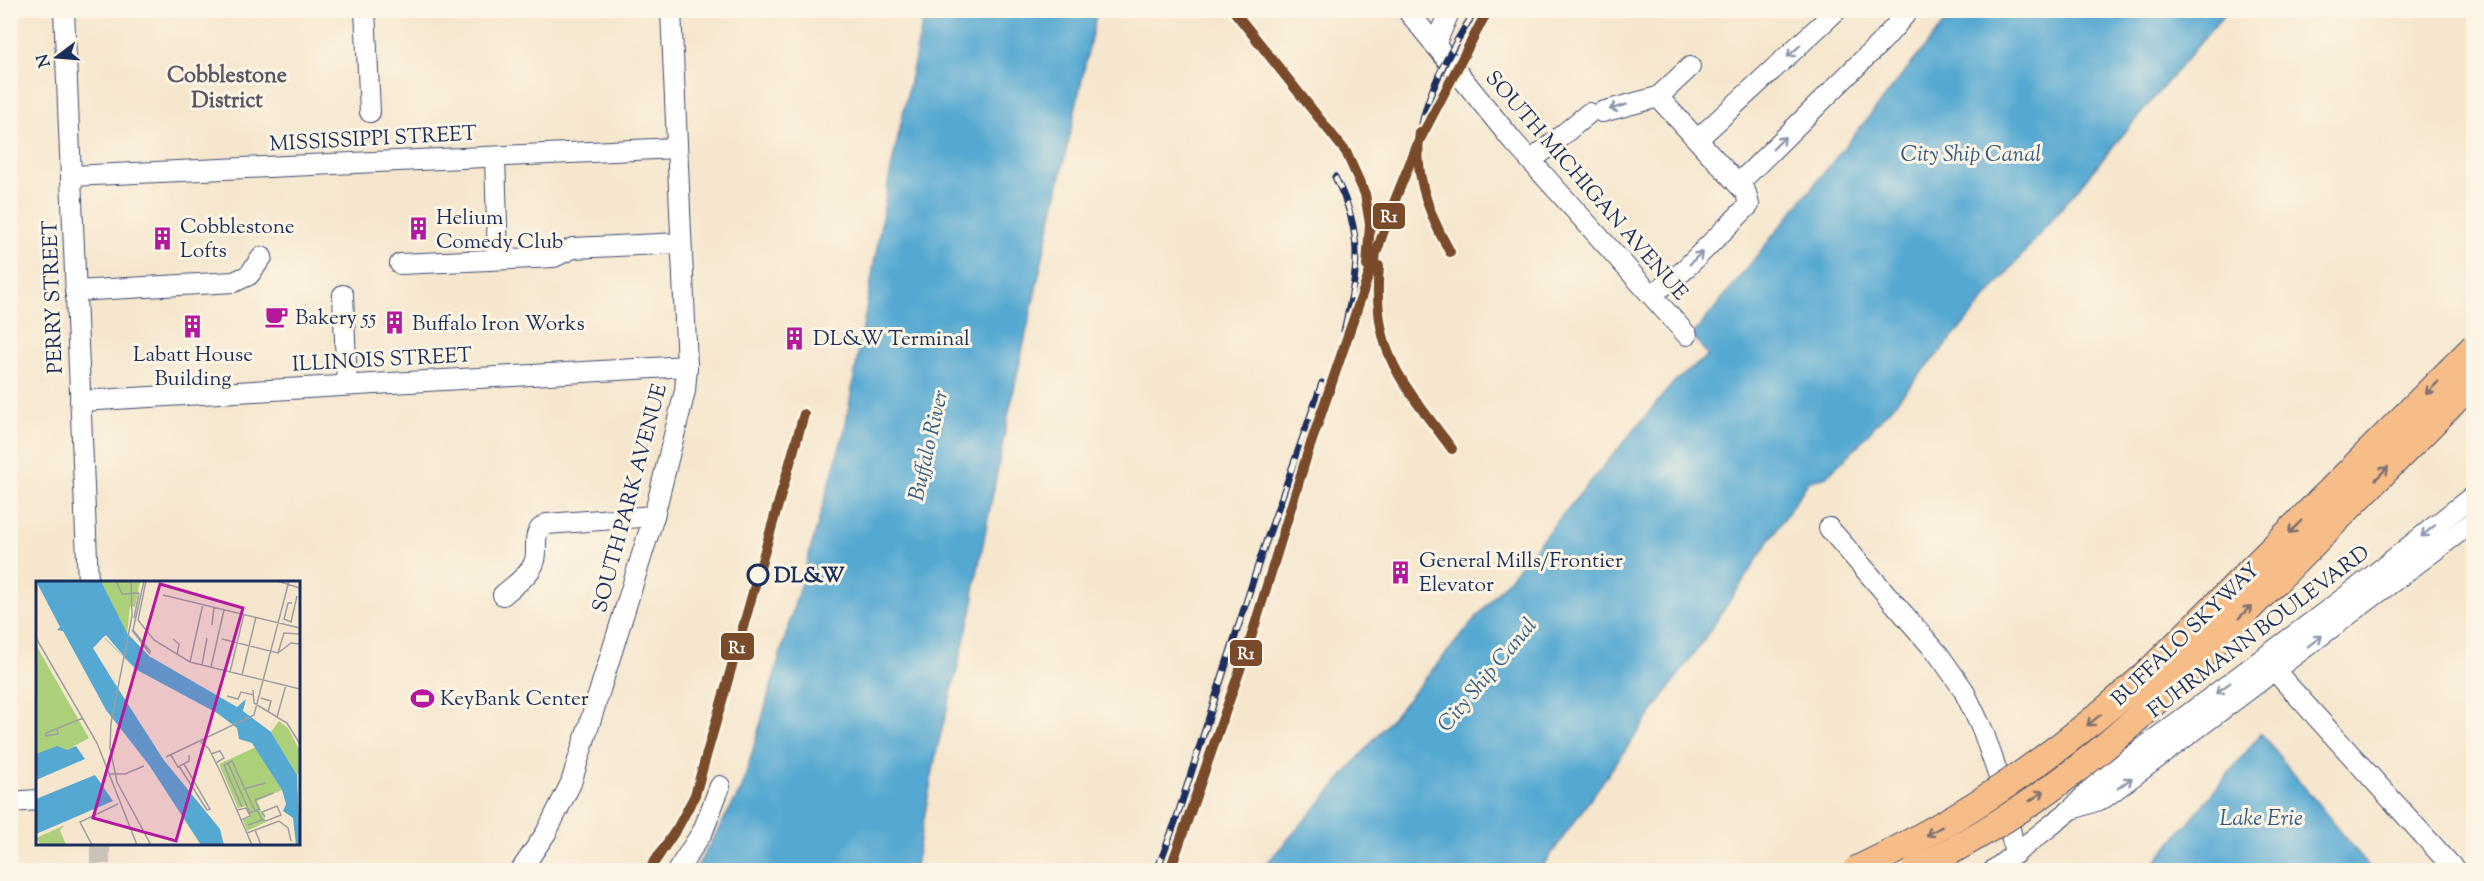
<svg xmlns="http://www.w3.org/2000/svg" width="2484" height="881" viewBox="0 0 2484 881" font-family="'Sorts Mill Goudy',serif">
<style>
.water{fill:#55a8d1;stroke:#386c98;stroke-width:1.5}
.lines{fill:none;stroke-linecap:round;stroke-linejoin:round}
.minor-tunnel{stroke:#cac1b7;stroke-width:20;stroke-dasharray:20 10;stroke-linecap:butt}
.minor-casing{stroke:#3c4a6f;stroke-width:22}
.minor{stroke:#fff;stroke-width:20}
.rail-casing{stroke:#1b2f5e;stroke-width:7}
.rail{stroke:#fcf5e5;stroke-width:4.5;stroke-dasharray:14;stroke-linecap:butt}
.highway-bridge-casing{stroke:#3c4a6f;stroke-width:29;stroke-linecap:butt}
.highway-bridge{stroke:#f7bd88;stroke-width:27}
.rail-1-casing{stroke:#fcf5e5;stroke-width:15}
.rail-1{stroke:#7a4b2a;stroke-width:10}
.oneway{stroke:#8d97ae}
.oneway2{stroke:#7e6f71}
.stop-dot{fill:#fcf5e5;stroke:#1b2f5e;stroke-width:3}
.labels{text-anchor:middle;stroke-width:6;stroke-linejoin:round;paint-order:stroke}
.street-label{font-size:21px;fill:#1b2f5e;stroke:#fcf5e5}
.poi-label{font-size:21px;fill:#1b2f5e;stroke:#fcf5e5;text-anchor:start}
.stop-label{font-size:21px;font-weight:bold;fill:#1b2f5e;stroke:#fcf5e5;text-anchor:start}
.neighbourhood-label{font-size:22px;font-weight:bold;fill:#5d5666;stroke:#fcf5e5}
.water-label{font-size:22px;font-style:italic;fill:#2f5986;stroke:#fcf5e5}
.inset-road{fill:none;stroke:#9e9da1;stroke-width:1.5}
.view{fill:#b5179e;fill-opacity:0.15;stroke:#b5179e;stroke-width:3}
.inset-edge{fill:none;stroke:#1b2f5e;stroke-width:3}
.line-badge{stroke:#fcf5e5;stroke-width:2}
.badge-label{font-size:16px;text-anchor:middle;font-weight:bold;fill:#fff}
</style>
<rect width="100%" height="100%" fill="#fcf5e5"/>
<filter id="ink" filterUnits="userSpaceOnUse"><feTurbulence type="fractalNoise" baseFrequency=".0167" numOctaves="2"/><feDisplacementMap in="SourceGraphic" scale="12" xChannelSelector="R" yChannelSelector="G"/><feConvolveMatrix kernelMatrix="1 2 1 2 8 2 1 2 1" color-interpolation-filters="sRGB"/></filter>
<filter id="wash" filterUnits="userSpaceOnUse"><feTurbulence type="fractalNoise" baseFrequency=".008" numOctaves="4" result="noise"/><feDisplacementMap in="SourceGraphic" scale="24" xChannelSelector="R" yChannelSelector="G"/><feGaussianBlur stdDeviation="1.35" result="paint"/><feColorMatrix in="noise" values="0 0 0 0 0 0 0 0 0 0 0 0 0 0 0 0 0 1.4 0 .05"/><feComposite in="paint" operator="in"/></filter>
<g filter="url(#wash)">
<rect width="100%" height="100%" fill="#f6e6cd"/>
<g class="water">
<path d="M925,11H1097L1007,421L973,595L975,598L937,749L915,867L913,870H695L742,788L845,429L889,179Z"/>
<path d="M1954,11H2227L1954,336L1850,454L1824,478L1809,481L1707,635L1540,870H1261L1335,786L1675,381L1708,356L1693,335Z"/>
<path d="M2261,734L2372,870H2149Z"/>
</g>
</g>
<g filter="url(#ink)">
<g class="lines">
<path class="minor-tunnel" d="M100,844V870"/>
<defs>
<g id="minor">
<path d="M64,10L88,582"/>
<path d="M365,10L370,112"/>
<path d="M1407,10L1512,140L1687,335"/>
<path d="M1435,45L1450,10"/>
<path d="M1658,97L1690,67"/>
<path d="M1602,112L1658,97L1746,193L1749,205L1682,272L1651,295"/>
<path d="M1698,139L1837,10"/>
<path d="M495,157L498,259"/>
<path d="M1531,161L1589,113"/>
<path d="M71,176L677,148"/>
<path d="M1738,184L1885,38L1909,10"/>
<path d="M400,264L554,257L573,248L681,243"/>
<path d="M75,291L234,282L249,275L262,257"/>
<path d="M343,295L347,385"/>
<path d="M80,401L687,366"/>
<path d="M1829,528L1939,655L1963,689L1983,731L2001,783L2015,854"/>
<path d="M503,595C513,586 529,576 534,563C540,550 529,532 547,524L654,516"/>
<path d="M2275,671L2455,870"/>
<path d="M10,802L38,800"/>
<path d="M2076,808L2104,798L2474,521"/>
<path d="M521,870L546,833L571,783L654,516L685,391L687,366L671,10"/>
<path d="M678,870L703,831L720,786"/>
<path d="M1994,870L2073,808L2099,781L2352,592L2474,495"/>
</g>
</defs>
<use href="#minor" class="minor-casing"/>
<use href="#minor" class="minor"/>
<defs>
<g id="rail">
<path d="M1233,10L1346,152L1365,194L1370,224L1367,269"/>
<path d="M1421,129C1428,88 1453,45 1476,10"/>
<path d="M1418,150L1419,174L1439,232L1450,252"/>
<path d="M1335,177C1365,235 1358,270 1344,331"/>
<path d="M1380,263C1363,342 1409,391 1452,449"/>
<path d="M1157,870L1175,823L1260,559L1322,383"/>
<path d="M1170,870L1250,641L1307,455L1391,210L1418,143L1483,19L1490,10"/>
</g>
</defs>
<use href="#rail" class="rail-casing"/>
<use href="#rail" class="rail"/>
<defs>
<g id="highway-bridge">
<path d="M1856,870C1969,816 2056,756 2149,672L2474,347"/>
<path d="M1915,870C1978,838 2042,798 2097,753C2126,730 2152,704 2179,679L2474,381"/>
</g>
</defs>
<use href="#highway-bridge" class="highway-bridge-casing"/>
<use href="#highway-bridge" class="highway-bridge"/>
<defs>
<g id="rail-1">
<path d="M1233,10L1346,152L1365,194L1370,224L1367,266"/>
<path d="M1420,132C1413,173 1430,217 1450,252"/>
<path d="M1379,266C1371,354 1403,383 1452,449"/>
<path d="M649,870L678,827L695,795L804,414"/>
<path d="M1170,870L1250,641L1307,455L1391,210L1418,143L1483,19L1490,10"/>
</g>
</defs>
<use href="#rail-1" class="rail-1-casing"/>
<use href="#rail-1" class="rail-1"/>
</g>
<defs><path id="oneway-shaft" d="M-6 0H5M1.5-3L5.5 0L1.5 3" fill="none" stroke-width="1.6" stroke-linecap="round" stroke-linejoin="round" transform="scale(1.5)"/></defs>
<g class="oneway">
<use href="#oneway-shaft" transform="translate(1794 51) rotate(138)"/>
<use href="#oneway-shaft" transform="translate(1618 107) rotate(164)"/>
<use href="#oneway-shaft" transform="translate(1779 143) rotate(-45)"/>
<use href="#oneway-shaft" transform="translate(1696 258) rotate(-45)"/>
<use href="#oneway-shaft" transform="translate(2428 531) rotate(141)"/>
<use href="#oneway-shaft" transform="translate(2315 641) rotate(-37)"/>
<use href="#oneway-shaft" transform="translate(2223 688) rotate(143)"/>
<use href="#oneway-shaft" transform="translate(2125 783) rotate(-37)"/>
</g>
<g class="oneway2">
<use href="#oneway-shaft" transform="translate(2432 388) rotate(135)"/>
<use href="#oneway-shaft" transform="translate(2382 473) rotate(-45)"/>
<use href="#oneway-shaft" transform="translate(2295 527) rotate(135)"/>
<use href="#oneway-shaft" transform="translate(2245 612) rotate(-45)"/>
<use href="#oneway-shaft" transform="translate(2094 720) rotate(141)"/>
<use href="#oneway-shaft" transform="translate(2037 796) rotate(-34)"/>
<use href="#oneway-shaft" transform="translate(1934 831) rotate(151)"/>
</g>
</g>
<defs>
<symbol id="building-bare" viewBox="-9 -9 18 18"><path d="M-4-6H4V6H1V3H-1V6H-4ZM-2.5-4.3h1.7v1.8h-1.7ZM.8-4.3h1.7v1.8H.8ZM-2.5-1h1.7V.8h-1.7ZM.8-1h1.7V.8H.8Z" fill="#b5179e" stroke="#fcf5e5" stroke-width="2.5" paint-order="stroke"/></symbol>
<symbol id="cafe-bare" viewBox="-9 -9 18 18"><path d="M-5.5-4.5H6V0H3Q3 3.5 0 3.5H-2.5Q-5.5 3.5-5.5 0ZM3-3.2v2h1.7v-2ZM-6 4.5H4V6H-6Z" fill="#b5179e" stroke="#fcf5e5" stroke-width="2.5" paint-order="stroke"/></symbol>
<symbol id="stadium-bare" viewBox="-9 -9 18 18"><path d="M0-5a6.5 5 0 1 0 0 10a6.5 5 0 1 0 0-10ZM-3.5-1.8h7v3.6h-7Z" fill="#b5179e" stroke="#fcf5e5" stroke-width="2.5" paint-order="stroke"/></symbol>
</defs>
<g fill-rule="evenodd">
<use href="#building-bare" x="402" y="212" width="33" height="33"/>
<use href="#building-bare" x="146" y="222" width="33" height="33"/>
<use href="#cafe-bare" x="260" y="300" width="33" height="33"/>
<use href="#building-bare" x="378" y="306" width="33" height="33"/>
<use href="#building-bare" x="176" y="310" width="33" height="33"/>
<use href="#building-bare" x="778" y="322" width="33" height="33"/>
<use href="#building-bare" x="1384" y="556" width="33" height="33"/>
<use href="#stadium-bare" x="406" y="682" width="33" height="33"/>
</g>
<circle class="stop-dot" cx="758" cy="575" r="10"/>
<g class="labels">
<g class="street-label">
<text transform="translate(373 138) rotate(-3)" y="7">MISSISSIPPI STREET</text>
<text transform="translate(1587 185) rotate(49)" y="7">SOUTH MICHIGAN AVENUE</text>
<text transform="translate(52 297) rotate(-92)" y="7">PERRY STREET</text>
<text transform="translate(382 359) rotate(-3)" y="7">ILLINOIS STREET</text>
<text transform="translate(629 498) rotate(-75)" y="7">SOUTH PARK AVENUE</text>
<text transform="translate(2258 631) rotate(-37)" y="7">FUHRMANN BOULEVARD</text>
<text transform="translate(2185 634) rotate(-44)" y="7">BUFFALO SKYWAY</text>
</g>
<g class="poi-label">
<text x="436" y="224">Helium<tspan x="436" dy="24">Comedy Club</tspan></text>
<text x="180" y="233">Cobblestone<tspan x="180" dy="24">Lofts</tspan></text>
<text x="295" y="324">Bakery 55</text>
<text x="412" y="330">Buffalo Iron Works</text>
<text x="813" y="345">DL&amp;W Terminal</text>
<text x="193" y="361" text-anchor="middle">Labatt House<tspan x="193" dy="24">Building</tspan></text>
<text x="1419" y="567">General Mills/Frontier<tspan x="1419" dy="24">Elevator</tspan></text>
<text x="440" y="705">KeyBank Center</text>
</g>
<g class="stop-label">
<text x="774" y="582">DL&amp;W</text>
</g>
<g class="neighbourhood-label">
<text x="227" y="82">Cobblestone<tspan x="227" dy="25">District</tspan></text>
</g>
<g class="water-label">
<text x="1971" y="161">City Ship Canal</text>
<text transform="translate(927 445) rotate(-77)" y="8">Buffalo River</text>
<text transform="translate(1486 674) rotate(-50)" y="8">City Ship Canal</text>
<text x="2261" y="825">Lake Erie</text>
</g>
</g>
<g transform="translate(36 581)">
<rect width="264" height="264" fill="#f6e6cd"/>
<path d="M65,0H104L99,26L94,25L91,53ZM0,64L53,157L31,169L0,173ZM243,140L252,147L264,170V191L261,194L235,151ZM220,166L246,209L221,220L230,241L211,250L207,239L214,236L210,225L202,227L183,183ZM29,244L24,249L30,264H5L0,257Z" fill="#acd07a"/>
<path d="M0,0H65L91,52L113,75L201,126L210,118L207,130L235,151L261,194L264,264H260L257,237L247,230L250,223L246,209L216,162L203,158L201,147L181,132L101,89L67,56L59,66L83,109L127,178L184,248L188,264H165L113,184L70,129L27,50L21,49L24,46ZM21,165L31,169L40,165L49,178L0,199V173ZM59,194L77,220L0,253V218Z" fill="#55a8d1"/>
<path d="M70,54L92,80L69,57L60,65L82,108L57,67Z" fill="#f6e6cd"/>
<path class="inset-road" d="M80,0L86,13L103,12M95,0L96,35L75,142L74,167L81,201L115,264M108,0L97,49L115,71M110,0L102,39L118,59L154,81L264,108M241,0L264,7M127,14L264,47M256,22H252L248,38L255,41L261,15M98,37L103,12M176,44L178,26M96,49L114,73M0,57L61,162L101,264M137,58L143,63L141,74M186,58L242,72L255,62L264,63M242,72L248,52L264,53M154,81L167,23M166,84L171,57M175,86L188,29M194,91L208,33M206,94L220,36M217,109L218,122L251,142L264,163M191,115L202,118L205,111L218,114M225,117L235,120L232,131M241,136L250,104M21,148L22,153L10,155V152L47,137M164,160L173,168L184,190L216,264M175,173L184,170L188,177L180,182M135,174L142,186L153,180V174M130,176L218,134L253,0M192,182L214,232L223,228L219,219M143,185L171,229L174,228L148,183M73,193H89L108,185M207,208L230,202M219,219L237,212M206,226L188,184L196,180L219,230M201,229L210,227L214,235L205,239M225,238L230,240L245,234L241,225L226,231L229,236M212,244L226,239L221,229M219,249L243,240L252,247L255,260M211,252L219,249L225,264M56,264L44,241L82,223"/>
<path class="view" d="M124,3L207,27L140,260L57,237Z"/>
<rect width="264" height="264" class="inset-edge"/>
</g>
<g class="line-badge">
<rect x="1372" y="202" width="34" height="28" rx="6" fill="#7a4b2a"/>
<rect x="720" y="632" width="35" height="29" rx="6" fill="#7a4b2a"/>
<rect x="1229" y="639" width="34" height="28" rx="6" fill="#7a4b2a"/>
</g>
<g class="badge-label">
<text x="1389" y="222">R1</text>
<text x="737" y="653">R1</text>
<text x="1246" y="659">R1</text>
</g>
<rect width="2484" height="881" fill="none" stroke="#fcf5e5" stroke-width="36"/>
<g transform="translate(57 57) rotate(254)" stroke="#fcf5e5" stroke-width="4.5" paint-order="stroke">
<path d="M0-4.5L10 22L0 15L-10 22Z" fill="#1b2f5e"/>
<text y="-9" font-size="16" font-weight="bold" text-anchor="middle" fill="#1b2f5e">N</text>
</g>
</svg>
